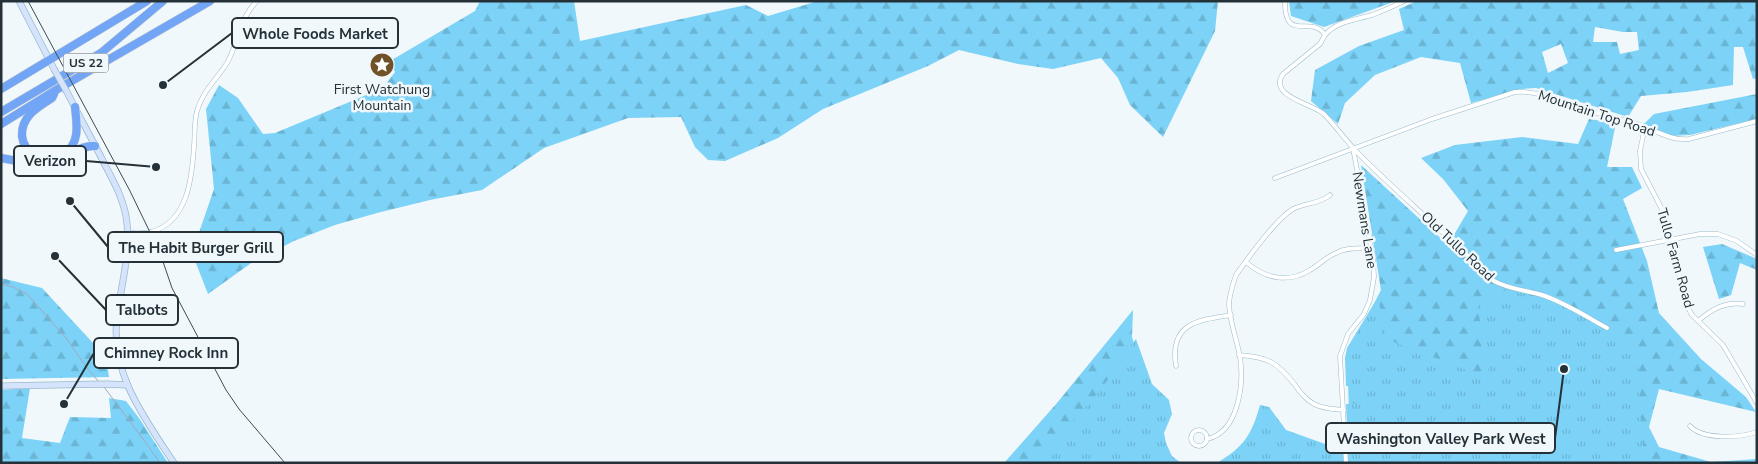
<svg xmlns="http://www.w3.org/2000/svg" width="1758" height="464" viewBox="0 0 1758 464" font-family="'Nunito Sans',sans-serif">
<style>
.forest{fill:url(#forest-firs);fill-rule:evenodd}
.park{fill:url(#park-tufts)}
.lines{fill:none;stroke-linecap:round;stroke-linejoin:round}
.stream{stroke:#a6a7be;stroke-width:1}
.street-casing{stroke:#99bbcb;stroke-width:5}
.secondary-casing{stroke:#99bbcb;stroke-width:7}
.highway-casing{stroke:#cfd2d3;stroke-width:9}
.street{stroke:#fff;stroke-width:4}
.secondary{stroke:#d5e4fc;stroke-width:5.5}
.highway{stroke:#72a5f6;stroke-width:8}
.rail{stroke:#3f4b52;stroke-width:1}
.secondary-bridge-casing{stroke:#99bbcb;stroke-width:7;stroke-linecap:butt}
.secondary-bridge{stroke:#d5e4fc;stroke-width:5.5}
.labels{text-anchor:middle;stroke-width:5;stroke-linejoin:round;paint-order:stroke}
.shield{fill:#f1f8fb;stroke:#626d72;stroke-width:1}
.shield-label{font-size:12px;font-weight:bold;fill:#243138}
.poi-label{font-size:14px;fill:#243138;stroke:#f1f8fb}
.street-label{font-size:14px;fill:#243138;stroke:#f1f8fb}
.leader{fill:none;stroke:#243138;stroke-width:2}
.callout-dot{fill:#243138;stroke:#f1f8fb;stroke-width:2}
.callout{fill:#f1f8fb;stroke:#243138;stroke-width:2}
.callout-label{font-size:15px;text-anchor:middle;font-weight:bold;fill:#243138}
</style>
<defs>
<pattern id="forest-firs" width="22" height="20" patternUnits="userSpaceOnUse" patternTransform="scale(1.25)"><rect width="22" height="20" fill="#7cd2f7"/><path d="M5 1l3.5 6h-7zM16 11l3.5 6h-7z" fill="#6bb5d4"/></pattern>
<pattern id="park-tufts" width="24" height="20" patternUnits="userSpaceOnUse" patternTransform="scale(1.25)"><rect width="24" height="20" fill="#7cd2f7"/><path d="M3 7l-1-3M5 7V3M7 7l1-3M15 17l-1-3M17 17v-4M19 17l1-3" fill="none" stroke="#6bb5d4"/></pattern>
</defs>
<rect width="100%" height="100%" fill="#f1f8fb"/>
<g class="forest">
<path d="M480,1H574L580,41L746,5L768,16L818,1H1218L1215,31L1163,137L1130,105L1118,78L1101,58L1053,69L1018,64L959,50L928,66L823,109L778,138L725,161L708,160L695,147L681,117L628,118L544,148L482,190L430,200L377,213L335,225L294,241L254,261L208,294L192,253L214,189L206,109L219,85L238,98L263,134L275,133L383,88L395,72L390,61L475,11Z"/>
<path d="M1289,1H1396L1324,27L1291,16Z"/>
<path d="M1417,1H1462V3L1470,1H1757V78L1753,79L1743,47H1734L1733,85L1687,92L1641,96L1628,117L1536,88L1521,89L1471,103L1460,63L1421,57L1375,75L1345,103L1338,124L1311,101L1315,70L1359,46L1404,30L1399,9ZM1595,27L1623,32H1637L1639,50L1620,54L1617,42H1593ZM1561,44L1568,63L1548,73L1542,52Z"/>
<path d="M1757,94V119L1690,135L1670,136L1644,124L1654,114Z"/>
<path d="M1589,119L1616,123L1607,167H1632L1642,188L1623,199L1647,261L1659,313L1701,359L1746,397L1756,412L1659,389L1649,427L1659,447L1711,462L1757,459V463H1351L1347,357L1381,290L1361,165L1448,245L1468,211L1443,179L1421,158L1455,145L1522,137L1578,144Z"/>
<path d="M1722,244L1757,259V270L1740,263L1731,295L1719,299L1703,247Z"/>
<path d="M1,278L42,288L106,357L109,377L1,379Z"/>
<path d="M1133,310L1132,337L1162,434L1175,463H1004L1057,403Z"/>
<path d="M30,388L22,438L60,443L70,417L111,418L109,398L126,401L139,418L168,463H1V390Z"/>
</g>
<g class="park">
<path d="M1507,290L1557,302L1616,337L1637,348L1644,463H1217C1244,447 1252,434 1260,405L1269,407L1286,430L1342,450L1348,449L1346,404L1363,403L1362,387L1346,386L1345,358L1347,348L1378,297L1386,339L1490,379L1477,303Z"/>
<path d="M1136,339L1152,384L1169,400L1172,414L1164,433L1168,453L1181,463H1038L1100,390L1114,372L1124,354Z"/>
</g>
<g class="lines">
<g class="stream">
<path d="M1,284L13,287L27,294L66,338L87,368L99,382"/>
<path d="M104,387L146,443L160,463"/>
</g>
<defs>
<g id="street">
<path d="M1285,1C1284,44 1312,14 1325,35L1320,44L1283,74C1267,97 1315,104 1325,115C1336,127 1345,139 1355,150C1382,178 1412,204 1441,231C1459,247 1476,264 1494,281C1510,290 1528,290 1545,296C1567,304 1587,317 1607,328"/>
<path d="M1325,35C1337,21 1355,20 1372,15C1383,11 1394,6 1404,1"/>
<path d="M1645,127L1640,151L1641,169L1666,217L1686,304L1692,315L1723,345L1757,403"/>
<path d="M1275,178L1432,119L1515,92C1540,90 1562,103 1586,110C1603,115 1621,119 1638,124C1655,130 1670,141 1689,139L1757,121"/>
<path d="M128,233C135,233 143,234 151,232C188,222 192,178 194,146C195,134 194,122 197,111C202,92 217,79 227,63C239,42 239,19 257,1"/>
<path d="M1616,250L1700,234H1718L1737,241L1757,255"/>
<path d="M1246,262C1264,278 1288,284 1310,270C1319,265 1326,257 1336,253C1347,247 1359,249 1371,248"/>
<path d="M1698,321C1711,310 1725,301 1743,304"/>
<path d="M1239,355C1268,357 1277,362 1295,385C1300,392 1305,399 1314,404C1323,409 1334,409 1344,410"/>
<path d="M1176,366C1169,323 1198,320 1231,315"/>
<path d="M1690,426C1703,440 1739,438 1757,432"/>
<circle cx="1199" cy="438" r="8"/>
<path d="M1207,439C1239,432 1244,384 1240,357C1237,340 1230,323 1229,305C1229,295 1233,284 1236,275C1248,258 1276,219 1293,209C1304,203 1320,204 1330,195"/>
<path d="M1346,463L1340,356L1348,334L1364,314L1370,300L1374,277L1373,258L1353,148"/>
</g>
<g id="secondary">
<path d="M19,1L54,69"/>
<path d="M67,92C79,116 92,139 104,163C113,180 122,196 126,216C132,250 121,284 117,318C110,373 145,419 174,463"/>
<path d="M1,386L106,384L127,385"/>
</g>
<g id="highway">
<path d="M1,89L147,1"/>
<path d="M54,94L52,98C38,107 21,116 22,136C23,144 27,150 33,155C55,172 74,144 95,146"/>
<path d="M1,112L101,53L163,1"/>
<path d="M1,124L56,90L210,1"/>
<path d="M65,154C80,142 77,125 75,107"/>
<path d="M1,158L51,167L74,158"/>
</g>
</defs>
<use href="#street" class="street-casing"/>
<use href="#secondary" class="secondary-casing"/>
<use href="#highway" class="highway-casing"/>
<use href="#street" class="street"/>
<use href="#secondary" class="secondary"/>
<use href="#highway" class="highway"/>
<path class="rail" d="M28,1L130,191L160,253L172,288L226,390L239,409L285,463"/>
<defs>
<path id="secondary-bridge" d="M54,69L67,92"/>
</defs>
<use href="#secondary-bridge" class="secondary-bridge-casing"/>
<use href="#secondary-bridge" class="secondary-bridge"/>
</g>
<defs>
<symbol id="sight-disc" viewBox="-11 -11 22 22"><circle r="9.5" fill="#715127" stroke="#f1f8fb"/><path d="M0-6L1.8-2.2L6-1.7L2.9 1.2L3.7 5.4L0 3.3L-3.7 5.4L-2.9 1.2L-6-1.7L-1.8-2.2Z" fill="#fff"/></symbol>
</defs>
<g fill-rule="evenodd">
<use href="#sight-disc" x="368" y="51" width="28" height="28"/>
</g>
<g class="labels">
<rect class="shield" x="63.5" y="53.5" width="45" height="19" rx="4"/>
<g class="shield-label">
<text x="86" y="67">US 22</text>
</g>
<g class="poi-label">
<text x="382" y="94">First Watchung<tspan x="382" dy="16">Mountain</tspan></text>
</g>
<g class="street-label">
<text transform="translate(1597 113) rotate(18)" y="5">Mountain Top Road</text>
<text transform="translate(1365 220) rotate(81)" y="5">Newmans Lane</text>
<text transform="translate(1458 246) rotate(43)" y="5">Old Tullo Road</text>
<text transform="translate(1676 258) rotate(74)" y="5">Tullo Farm Road</text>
</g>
</g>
<path class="leader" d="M163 85L232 33M156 167L86 161M70 201L108 247M55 256L106 310M64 404L94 353M1564 369L1555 438"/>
<g class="callout-dot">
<circle cx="163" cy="85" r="5"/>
<circle cx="156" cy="167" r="5"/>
<circle cx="70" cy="201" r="5"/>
<circle cx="55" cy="256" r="5"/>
<circle cx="64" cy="404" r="5"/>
<circle cx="1564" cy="369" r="5"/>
</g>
<g class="callout">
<rect x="232" y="18" width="166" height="30" rx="5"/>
<rect x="14" y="146" width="72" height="30" rx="5"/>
<rect x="108" y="232" width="175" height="30" rx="5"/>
<rect x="106" y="295" width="72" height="30" rx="5"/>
<rect x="94" y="338" width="144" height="30" rx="5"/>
<rect x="1326" y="423" width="229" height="30" rx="5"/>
</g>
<g class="callout-label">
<text x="315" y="39">Whole Foods Market</text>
<text x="50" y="166">Verizon</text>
<text x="196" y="253">The Habit Burger Grill</text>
<text x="142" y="315">Talbots</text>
<text x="166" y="358">Chimney Rock Inn</text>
<text x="1441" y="444">Washington Valley Park West</text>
</g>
<rect width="1758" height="464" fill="none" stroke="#243138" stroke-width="5"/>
</svg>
